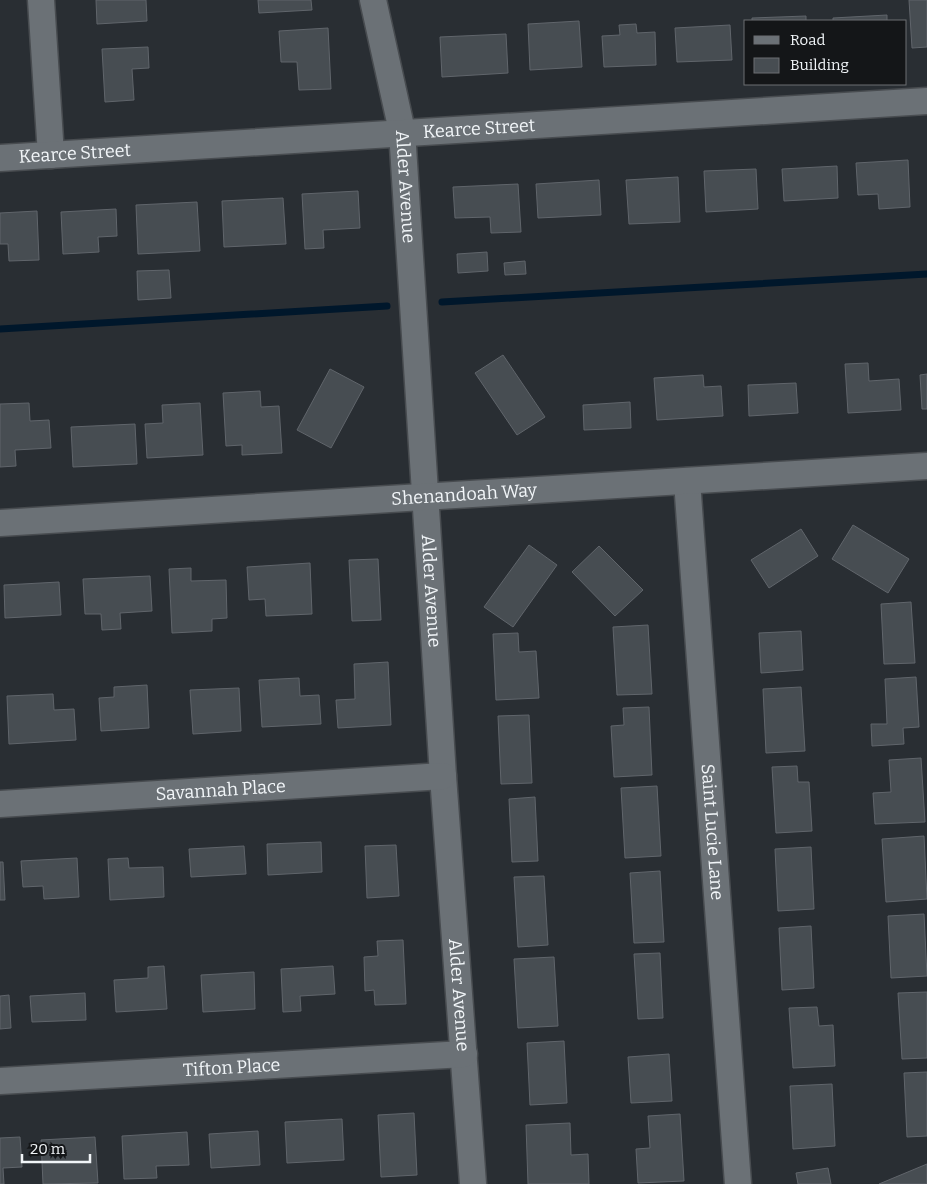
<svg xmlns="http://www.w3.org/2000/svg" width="927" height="1184" viewBox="0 0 927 1184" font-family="Bitter,serif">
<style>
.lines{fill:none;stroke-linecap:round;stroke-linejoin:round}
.stream{stroke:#00172b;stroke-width:7}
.building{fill:#474d52;stroke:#60656b}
.street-casing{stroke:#484c50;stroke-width:29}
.street{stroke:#6b7176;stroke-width:26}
.labels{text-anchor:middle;stroke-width:5;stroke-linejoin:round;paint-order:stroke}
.street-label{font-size:18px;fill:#f1f5f8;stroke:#141618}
</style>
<rect width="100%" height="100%" fill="#292e33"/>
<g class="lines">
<g class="stream">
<path d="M442,302L927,274"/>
<path d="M0,329L387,306"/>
</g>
</g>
<g class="building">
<path d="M96,0H146L147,21L97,24Z"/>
<path d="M258,0H311L312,10L259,13Z"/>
<path d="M909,0H927V47L912,48Z"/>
<path d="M887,15V21H833V18Z"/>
<path d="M806,16V21H752V18Z"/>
<path d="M579,21L582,67L530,70L528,24Z"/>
<path d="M636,24L637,33L655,32L656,65L604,67L602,36L620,35L619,25Z"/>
<path d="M730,25L732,60L677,62L675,28Z"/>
<path d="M328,28L331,89L299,90L297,62H281L279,31Z"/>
<path d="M506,34L508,73L442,77L440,37Z"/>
<path d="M148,47L149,68L132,69L134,100L105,102L102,49Z"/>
<path d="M908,160L910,207L879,209L878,194L858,195L856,163Z"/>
<path d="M837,166L838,198L784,201L782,169Z"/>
<path d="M756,169L758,209L706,212L704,171Z"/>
<path d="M678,177L680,222L629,224L626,180Z"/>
<path d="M599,180L601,215L538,218L536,184Z"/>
<path d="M518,184L521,232L491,233L490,217L455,218L453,187Z"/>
<path d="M358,191L360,228L323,230L324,248L305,249L302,194Z"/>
<path d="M283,198L286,244L224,247L222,201Z"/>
<path d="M197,202L200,251L138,254L136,205Z"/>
<path d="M116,209L117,236L98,237L99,252L63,254L61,212Z"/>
<path d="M37,211L39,260L9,261L8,244H0V213Z"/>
<path d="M487,252L488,271L458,273L457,254Z"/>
<path d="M525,261L526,274L505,275L504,263Z"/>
<path d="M169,270L171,298L138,300L137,271Z"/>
<path d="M503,355L545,417L517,435L475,373Z"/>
<path d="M868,363L869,381L899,379L901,410L848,413L845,364Z"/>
<path d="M330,369L364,387L331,448L297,430Z"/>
<path d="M927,374V409H922L920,375Z"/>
<path d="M703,375L704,387L721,386L723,416L657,420L654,378Z"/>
<path d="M796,383L798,413L749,416L748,385Z"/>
<path d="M260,391L261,407L279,406L282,453L242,455V445L226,446L223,393Z"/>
<path d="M630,402L631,428L584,430L583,405Z"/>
<path d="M29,403L30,421L49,420L51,448L15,450L16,466L0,467V404Z"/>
<path d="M200,403L203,455L147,458L145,424L163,423L162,405Z"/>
<path d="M135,424L137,464L73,467L71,427Z"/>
<path d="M853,525L909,559L888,593L832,559Z"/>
<path d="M801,529L818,556L769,588L751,560Z"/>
<path d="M529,545L557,565L513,627L484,607Z"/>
<path d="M599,546L643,590L615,616L572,572Z"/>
<path d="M378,559L381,620L352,621L349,560Z"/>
<path d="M310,563L312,614L266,616L265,599L249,600L247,567Z"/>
<path d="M191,568V581L226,580L227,618L212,619V631L172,633L169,569Z"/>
<path d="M150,576L152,611L120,613L121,629L102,630L101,614H85L83,579Z"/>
<path d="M59,582L61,615L5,618L4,585Z"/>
<path d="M911,602L915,663L884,664L881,604Z"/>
<path d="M648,625L652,694L617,695L613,627Z"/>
<path d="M801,631L803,670L761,673L759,633Z"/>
<path d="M518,633L519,652L536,651L539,698L496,700L493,634Z"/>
<path d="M388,662L391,725L338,728L336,700L355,699L354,664Z"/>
<path d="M916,677L919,727L903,728L904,744L872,746L871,724H887L885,679Z"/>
<path d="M299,678L300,696L319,695L321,724L262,727L259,680Z"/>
<path d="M147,685L149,728L101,731L99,698L114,697V687Z"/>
<path d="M801,687L805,751L766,753L763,689Z"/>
<path d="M239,688L241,731L193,734L190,690Z"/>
<path d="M53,694L54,710L74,709L76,740L9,744L7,696Z"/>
<path d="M649,707L652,775L614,777L611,726L624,725L623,708Z"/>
<path d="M529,715L532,783L501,784L498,716Z"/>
<path d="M921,758L925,822L875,824L873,793L891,792L889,760Z"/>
<path d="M797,766L798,782H809L812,831L776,833L772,767Z"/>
<path d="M657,786L661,856L625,858L621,788Z"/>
<path d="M535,797L538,861L512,862L509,799Z"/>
<path d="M924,836L927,899L886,902L882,839Z"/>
<path d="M321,842L322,872L268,875L267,844Z"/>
<path d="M396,845L399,896L367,898L365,846Z"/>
<path d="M244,846L246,874L191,877L189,849Z"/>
<path d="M811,847L814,909L778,911L775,849Z"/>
<path d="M77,858L79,897L44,899L43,886L23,887L21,861Z"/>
<path d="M128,858L129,868L163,867L164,897L110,900L108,859Z"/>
<path d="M0,862H3L5,900H0Z"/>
<path d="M660,871L664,942L634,943L630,873Z"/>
<path d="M544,876L548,945L518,947L514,877Z"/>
<path d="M924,914L927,976L891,978L888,916Z"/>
<path d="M811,926L814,988L782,990L779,928Z"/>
<path d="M403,940L406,1004L375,1005L374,990L365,991L364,957L378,956L377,941Z"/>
<path d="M660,953L663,1018L638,1019L634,954Z"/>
<path d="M554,957L558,1026L518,1028L514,959Z"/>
<path d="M164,966L167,1009L116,1012L114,980L148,978V967Z"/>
<path d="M333,966L335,994L300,996L301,1011L283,1012L281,969Z"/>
<path d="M254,972L255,1009L203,1012L201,975Z"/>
<path d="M927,992V1058L902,1059L898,993Z"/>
<path d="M85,993L86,1020L32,1022L30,996Z"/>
<path d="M9,995L11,1028L0,1029V996Z"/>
<path d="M817,1007L819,1026L833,1025L835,1066L793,1068L789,1008Z"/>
<path d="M564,1041L567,1103L530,1105L527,1043Z"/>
<path d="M669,1054L672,1101L631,1103L628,1057Z"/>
<path d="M927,1072V1136L907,1137L904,1073Z"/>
<path d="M832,1084L835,1146L793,1149L790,1086Z"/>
<path d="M414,1113L417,1175L381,1177L378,1115Z"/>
<path d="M680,1114L684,1181L638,1183L636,1149L650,1148L648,1116Z"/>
<path d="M342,1119L344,1160L287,1163L285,1122Z"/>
<path d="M570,1123L571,1155L588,1154L589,1184H528L526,1125Z"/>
<path d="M258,1131L260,1165L211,1168L209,1134Z"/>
<path d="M187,1132L189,1165L156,1166L157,1178L124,1179L122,1136Z"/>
<path d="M20,1137L22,1167L3,1168L4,1184H0V1138Z"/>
<path d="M95,1137L98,1183L43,1184L41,1140Z"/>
<path d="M927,1164V1184H879Z"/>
<path d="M828,1168L831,1184H798L796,1173Z"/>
</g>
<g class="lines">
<defs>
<g id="street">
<path d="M41,0L51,155"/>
<path id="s1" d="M373,0L402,131L443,776L473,1184"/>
<path id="s2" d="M0,158L927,101"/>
<path id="s3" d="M687,481L738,1184"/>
<path id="s4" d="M0,523L927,466"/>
<path id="s5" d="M0,804L443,776"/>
<path id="s6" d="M0,1081L464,1054"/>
</g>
</defs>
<use href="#street" class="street-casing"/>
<use href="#street" class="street"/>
</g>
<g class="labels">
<g class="street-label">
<text dy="6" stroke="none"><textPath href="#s2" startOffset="480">Kearce Street</textPath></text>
<text dy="6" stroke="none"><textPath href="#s2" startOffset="75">Kearce Street</textPath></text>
<text dy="6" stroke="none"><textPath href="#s1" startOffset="190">Alder Avenue</textPath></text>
<text dy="6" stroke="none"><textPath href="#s4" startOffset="465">Shenandoah Way</textPath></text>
<text dy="6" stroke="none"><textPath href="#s1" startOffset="595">Alder Avenue</textPath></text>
<text dy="6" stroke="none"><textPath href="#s5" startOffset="221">Savannah Place</textPath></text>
<text dy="6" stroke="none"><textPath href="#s3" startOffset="352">Saint Lucie Lane</textPath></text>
<text dy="6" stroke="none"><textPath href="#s1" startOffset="1000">Alder Avenue</textPath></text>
<text dy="6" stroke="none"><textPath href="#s6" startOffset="232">Tifton Place</textPath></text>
</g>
</g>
<rect x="744" y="20" width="162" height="65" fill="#141618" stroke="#6c6f72"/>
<rect x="754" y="36" width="25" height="8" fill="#6b7176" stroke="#6c6f72"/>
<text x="790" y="45" font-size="15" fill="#f1f5f8">Road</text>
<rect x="754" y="58" width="25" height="15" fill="#474d52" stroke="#6c6f72"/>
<text x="790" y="70" font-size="15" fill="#f1f5f8">Building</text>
<path d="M22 1154v8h68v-8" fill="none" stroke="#f1f5f8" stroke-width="2.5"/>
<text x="30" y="1154" font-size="15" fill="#f1f5f8" stroke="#141618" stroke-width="4" paint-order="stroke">20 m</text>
</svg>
